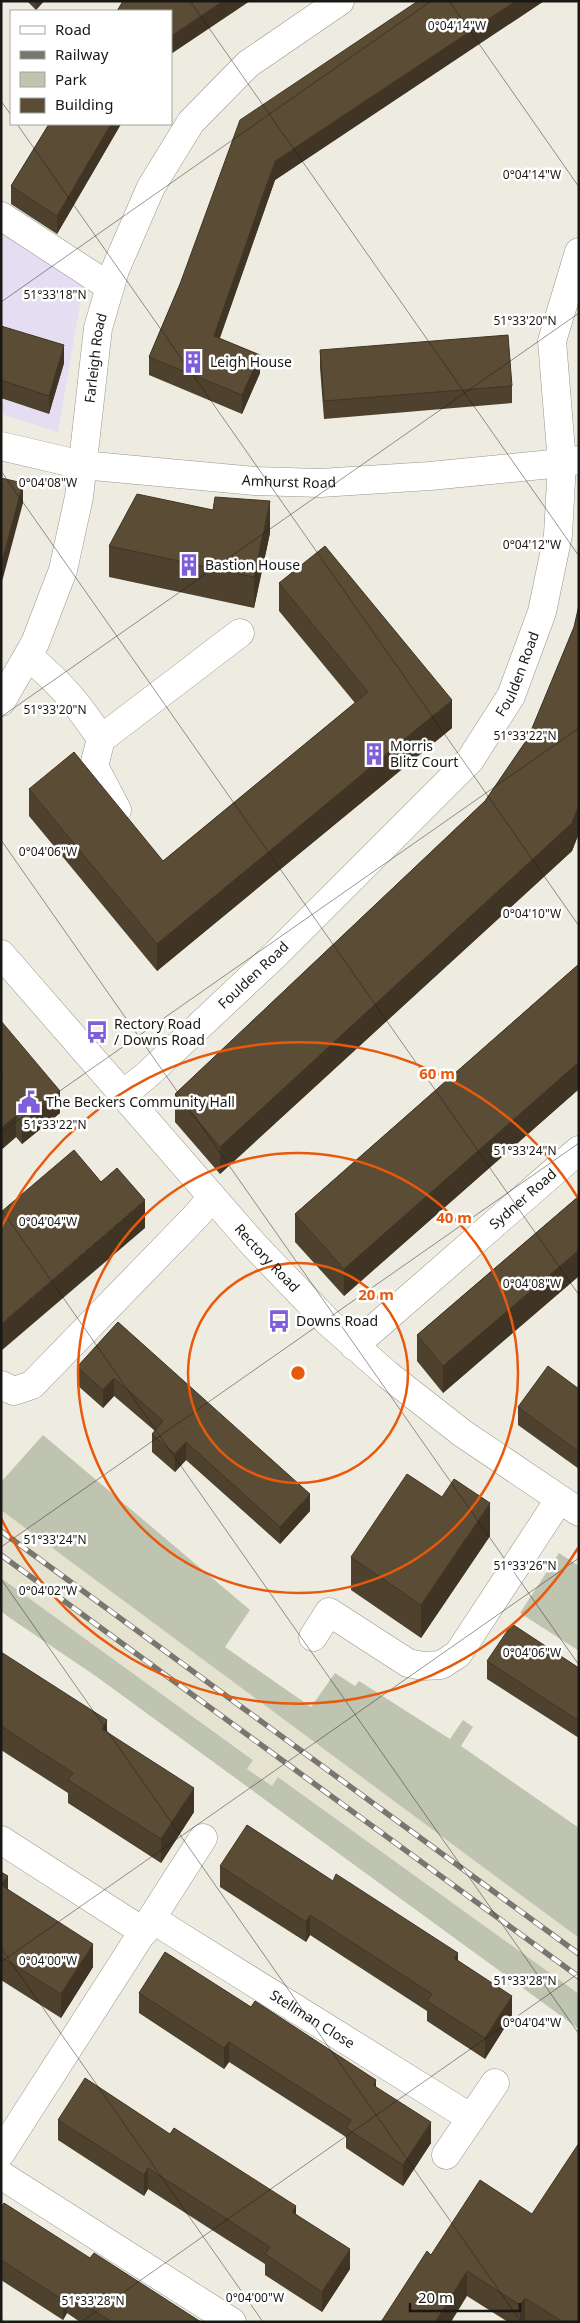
<svg xmlns="http://www.w3.org/2000/svg" width="580" height="2323" viewBox="0 0 580 2323" font-family="'Noto Sans',sans-serif">
<style>
.commercial{fill:#e5ddf2}
.built{fill:#e5e2d0}
.green{fill:#bfc4b0}
.lines{fill:none;stroke-linecap:round;stroke-linejoin:round}
.minor-casing{stroke:#97958c;stroke-width:29}
.minor{stroke:#fff;stroke-width:28}
.rail-casing{stroke:#77766f;stroke-width:5.5}
.rail{stroke:#fff;stroke-width:4;stroke-dasharray:11;stroke-linecap:butt}
.wall{fill:#4e412e}
.shaded-wall{fill:#403525}
.building{fill:#5b4c35;stroke:#403525}
.ticks{fill:none;stroke:#191815;stroke-width:1;stroke-opacity:0.45}
.ring{fill:none;stroke:#e8590c;stroke-width:2.5}
.labels{text-anchor:middle;stroke-width:5;stroke-linejoin:round;paint-order:stroke}
.street-label{font-size:14px;fill:#191815;stroke:#fff}
.poi-label{font-size:14px;fill:#191815;stroke:#fff;text-anchor:start}
.ticks-label{font-size:12px;text-anchor:middle;fill:#191815;stroke:#fff;stroke-width:5;stroke-linejoin:round;paint-order:stroke}
.centre{fill:#e8590c;stroke:#fff;stroke-width:2.5}
.ring-label{font-size:15px;text-anchor:middle;font-weight:bold;fill:#e8590c;stroke:#fff;stroke-width:5;stroke-linejoin:round;paint-order:stroke}
</style>
<rect width="100%" height="100%" fill="#eeece1"/>
<path class="commercial" d="M1,207L87,264L58,432L1,414Z"/>
<path class="built" d="M1,1510L579,1938V1994L279,1777L272,1786L247,1769L253,1759L1,1578Z"/>
<g class="green">
<path d="M43,1435L250,1610L225,1647L311,1707L335,1673L355,1686L359,1681L450,1739L463,1720L473,1727L461,1746L579,1828V1938L1,1510V1482Z"/>
<path d="M559,1553L579,1566V1651L520,1613Z"/>
<path d="M1,1578L253,1760L247,1769L272,1786L278,1777L579,1994V2029L97,1677L7,1616L1,1611Z"/>
</g>
<g class="lines">
<defs>
<g id="minor">
<path d="M1,216L110,287"/>
<path id="s1" d="M1,446L82,465L255,481L320,483L430,476L562,463L579,460"/>
<path d="M28,656C61,684 77,702 101,739"/>
<path id="s2" d="M1,702L35,643L63,570L79,497L98,328L115,270L151,187L191,122L248,64L340,1"/>
<path d="M117,810L94,766L101,739L240,633"/>
<path id="s3" d="M1,954L254,1245L328,1322L388,1375L462,1433L579,1512"/>
<path id="s4" d="M122,1095L147,1075L276,954L470,760L511,696L542,612L558,535L562,463L552,341L579,252"/>
<path id="s5" d="M354,1346L579,1150"/>
<path d="M1,1385L14,1391L32,1385L197,1215L212,1197"/>
<path d="M313,1637L329,1612L408,1663L423,1666L441,1665L458,1654L559,1500"/>
<path d="M1,1840L144,1932"/>
<path id="s6" d="M152,1919L471,2118"/>
<path d="M1,2153L203,1838"/>
<path d="M446,2155L495,2083"/>
<path d="M1,2175L232,2322"/>
</g>
</defs>
<use href="#minor" class="minor-casing"/>
<use href="#minor" class="minor"/>
<defs>
<g id="rail">
<path d="M1,1531L579,1954"/>
<path d="M1,1555L579,1977"/>
</g>
</defs>
<use href="#rail" class="rail-casing"/>
<use href="#rail" class="rail"/>
</g>
<g class="wall">
<path d="M27,1H44L36,10Z"/>
<path d="M418,1H544L275,180L220,338L260,373L242,414L149,375V357L180,284Z"/>
<path d="M49,124H121L57,234L11,204V186Z"/>
<path d="M1,326L64,363L49,414L1,398Z"/>
<path d="M320,350L512,386V403L324,419L320,368Z"/>
<path d="M270,533L254,608L109,577V546Z"/>
<path d="M279,583L452,728L157,971L29,816V789L163,861L355,703L279,611Z"/>
<path d="M579,605V833L572,851L220,1174L175,1122V1094L485,801L528,738L574,627Z"/>
<path d="M579,964V1089L344,1296L295,1242V1214Z"/>
<path d="M1,1021L60,1113L22,1144L16,1137L1,1150Z"/>
<path d="M579,1196V1276L443,1393L417,1361V1335Z"/>
<path d="M118,1322L310,1511L280,1544L186,1460L175,1472L152,1452V1434L155,1431L114,1396L103,1408L77,1385V1367Z"/>
<path d="M579,1389V1469L518,1425V1407Z"/>
<path d="M490,1536L421,1638L351,1590V1557Z"/>
<path d="M1,1652L107,1732L194,1812L161,1863L68,1803V1793L1,1750Z"/>
<path d="M487,1661L579,1668V1738L487,1679Z"/>
<path d="M220,1866L458,1961L512,2016L485,2059L427,2021V2011L310,1935L306,1942L220,1887Z"/>
<path d="M1,1872L8,1889L93,1967L61,2018L1,1980Z"/>
<path d="M139,1993L251,2007L376,2087L431,2143L403,2186L346,2148V2137L229,2062L224,2069L139,2013Z"/>
<path d="M58,2120L170,2134L296,2214L350,2269L322,2312L265,2275V2264L148,2189L144,2196L58,2140Z"/>
<path d="M1,2207L90,2258L201,2322H80L67,2313L63,2320L1,2280Z"/>
<path d="M532,2214L579,2322H508L467,2296L431,2255Z"/>
</g>
<g class="shaded-wall">
<path d="M36,1H44L36,10Z"/>
<path d="M223,1H250L171,54V36Z"/>
<path d="M516,1H544L275,180L214,354V336L275,161Z"/>
<path d="M111,124H121L57,234V216Z"/>
<path d="M64,345V363L49,414V396Z"/>
<path d="M260,355V373L242,414V395Z"/>
<path d="M23,483V503L3,578L1,582V563Z"/>
<path d="M270,501V533L254,608V577Z"/>
<path d="M452,700V728L157,971V944Z"/>
<path d="M579,805V833L572,851L220,1174V1147Z"/>
<path d="M579,1062V1089L344,1296V1269Z"/>
<path d="M60,1091V1113L22,1144V1123Z"/>
<path d="M16,1116V1137L1,1150V1128Z"/>
<path d="M145,1200V1228L1,1351V1324Z"/>
<path d="M579,1250V1276L443,1393V1366Z"/>
<path d="M114,1378V1396L103,1408V1390Z"/>
<path d="M186,1442V1460L175,1472V1454Z"/>
<path d="M310,1494V1511L280,1544V1527Z"/>
<path d="M490,1503V1536L421,1638V1605Z"/>
<path d="M107,1720V1744L102,1729Z"/>
<path d="M194,1788V1812L161,1863V1839Z"/>
<path d="M8,1876V1899L1,1885Z"/>
<path d="M310,1915V1935L306,1942V1922Z"/>
<path d="M93,1944V1967L61,2018V1994Z"/>
<path d="M458,1953V1973L454,1958Z"/>
<path d="M512,1996V2016L485,2059V2038Z"/>
<path d="M229,2042V2062L224,2069V2048Z"/>
<path d="M376,2080V2100L373,2085Z"/>
<path d="M431,2122V2143L403,2186V2165Z"/>
<path d="M148,2168V2189L144,2196V2175Z"/>
<path d="M296,2206V2227L292,2212Z"/>
<path d="M350,2249V2269L322,2312V2292Z"/>
<path d="M467,2271V2296L451,2322H435Z"/>
<path d="M67,2293V2313L63,2320V2300Z"/>
<path d="M525,2298V2322H520V2305Z"/>
</g>
<g class="building">
<path d="M123,1H223L171,36V11H117Z"/>
<path d="M418,1H516L275,161L214,336L260,355L242,395L149,357L180,284L240,120Z"/>
<path d="M49,124H111L57,216L11,186Z"/>
<path d="M1,326L64,345L49,396L1,380Z"/>
<path d="M508,335L512,386L324,401L320,350Z"/>
<path d="M1,478L23,483L3,558L1,563Z"/>
<path d="M137,494L213,510L215,497L270,501L254,577L109,546Z"/>
<path d="M325,546L452,700L157,944L29,789L74,752L163,861L368,692L279,583Z"/>
<path d="M579,605V805L572,823L220,1147L175,1094L485,801L528,738L574,627Z"/>
<path d="M579,964V1062L344,1269L295,1214Z"/>
<path d="M1,1021L60,1091L22,1123L16,1116L1,1128V1077L3,1076L1,1074Z"/>
<path d="M74,1150L101,1182L117,1168L145,1200L1,1324V1212Z"/>
<path d="M579,1196V1250L443,1366L417,1335Z"/>
<path d="M118,1322L310,1494L280,1527L186,1442L175,1454L152,1434L163,1421L114,1378L103,1390L77,1367Z"/>
<path d="M548,1366L579,1389V1452L518,1407Z"/>
<path d="M407,1474L442,1497L454,1479L490,1503L421,1605L351,1557Z"/>
<path d="M512,1624L579,1668V1721L487,1661Z"/>
<path d="M1,1652L107,1720L102,1729L194,1788L161,1839L68,1780L73,1773L1,1726Z"/>
<path d="M247,1825L333,1881L336,1874L458,1953L454,1958L512,1996L485,2038L427,2001L432,1994L310,1915L306,1922L220,1866Z"/>
<path d="M1,1872L8,1876L1,1885L93,1944L61,1994L1,1957Z"/>
<path d="M165,1952L251,2007L255,2001L376,2080L373,2085L431,2122L403,2165L346,2128L351,2120L229,2042L224,2048L139,1993Z"/>
<path d="M85,2078L170,2134L174,2128L296,2206L292,2212L350,2249L322,2292L265,2254L270,2247L148,2168L144,2175L58,2120Z"/>
<path d="M579,2143V2322H563L525,2298L520,2305L467,2271L435,2322H381L427,2251L431,2255L480,2180L532,2214Z"/>
<path d="M4,2203L90,2258L94,2253L201,2322H112L67,2293L63,2300L1,2260V2207Z"/>
</g>
<path class="ticks" d="M190,1L579,556M449,1L579,187M1,101L11,115M17,124L579,926M1,302L431,1M1,471L579,1295M1,717L579,313M1,840L579,1665M1,1132L579,728M1,1209L579,2034M1,1547L579,1143M1,1579L521,2322M1,1948L263,2322M1,1962L579,1558M1,2318L4,2322M81,2322L579,1973"/>
<g class="ring">
<circle cx="298" cy="1373" r="110"/>
<circle cx="298" cy="1373" r="220"/>
<path d="M578 1548A330 330 0 0 1 1 1518M1 1228A330 330 0 0 1 578 1198"/>
</g>
<defs>
<symbol id="building-bare" viewBox="-9 -9 18 18"><path d="M-4-6H4V6H1V3H-1V6H-4ZM-2.5-4.3h1.7v1.8h-1.7ZM.8-4.3h1.7v1.8H.8ZM-2.5-1h1.7V.8h-1.7ZM.8-1h1.7V.8H.8Z" fill="#7f5ed9" stroke="#fff" stroke-width="2.5" paint-order="stroke"/></symbol>
<symbol id="bus-bare" viewBox="-9 -9 18 18"><path d="M-5-6H5V4H4V6H2V4H-2V6H-4V4H-5ZM-3.5-4V0h7V-4ZM-3.5 1.2v1.5H-2V1.2ZM2 1.2v1.5H3.5V1.2Z" fill="#7f5ed9" stroke="#fff" stroke-width="2.5" paint-order="stroke"/></symbol>
<symbol id="civic-bare" viewBox="-9 -9 18 18"><path d="M-.6-6.5H3V-4.5H.6V-3L4-1V1h2V6H-6V1h2V-1L-.6-3ZM-1.2 2.5V6h2.4V2.5Z" fill="#7f5ed9" stroke="#fff" stroke-width="2.5" paint-order="stroke"/></symbol>
</defs>
<g fill-rule="evenodd">
<use href="#building-bare" x="177" y="346" width="32" height="32"/>
<use href="#building-bare" x="173" y="549" width="32" height="32"/>
<use href="#building-bare" x="358" y="738" width="32" height="32"/>
<use href="#bus-bare" x="81" y="1016" width="32" height="32"/>
<use href="#civic-bare" x="13" y="1086" width="32" height="32"/>
<use href="#bus-bare" x="263" y="1305" width="32" height="32"/>
</g>
<g class="labels">
<g class="street-label">
<text dy="5" stroke="none"><textPath href="#s2" startOffset="361">Farleigh Road</textPath></text>
<text dy="5" stroke="none"><textPath href="#s1" startOffset="291">Amhurst Road</textPath></text>
<text dy="5" stroke="none"><textPath href="#s4" startOffset="582">Foulden Road</textPath></text>
<text dy="5" stroke="none"><textPath href="#s4" startOffset="178">Foulden Road</textPath></text>
<text dy="5" stroke="none"><textPath href="#s5" startOffset="224">Sydner Road</textPath></text>
<text dy="5" stroke="none"><textPath href="#s3" startOffset="404">Rectory Road</textPath></text>
<text dy="5" stroke="none"><textPath href="#s6" startOffset="189">Stellman Close</textPath></text>
</g>
<g class="poi-label">
<text x="210" y="367">Leigh House</text>
<text x="205" y="570">Bastion House</text>
<text x="390" y="751">Morris<tspan x="390" dy="16">Blitz Court</tspan></text>
<text x="114" y="1029">Rectory Road<tspan x="114" dy="16">/ Downs Road</tspan></text>
<text x="46" y="1107">The Beckers Community Hall</text>
<text x="296" y="1326">Downs Road</text>
</g>
</g>
<g class="ticks-label">
<text x="457" y="30">0°04'14"W</text>
<text x="532" y="179">0°04'14"W</text>
<text x="55" y="299">51°33'18"N</text>
<text x="525" y="325">51°33'20"N</text>
<text x="48" y="487">0°04'08"W</text>
<text x="532" y="549">0°04'12"W</text>
<text x="55" y="714">51°33'20"N</text>
<text x="525" y="740">51°33'22"N</text>
<text x="48" y="856">0°04'06"W</text>
<text x="532" y="918">0°04'10"W</text>
<text x="55" y="1129">51°33'22"N</text>
<text x="525" y="1155">51°33'24"N</text>
<text x="48" y="1226">0°04'04"W</text>
<text x="532" y="1288">0°04'08"W</text>
<text x="55" y="1544">51°33'24"N</text>
<text x="525" y="1570">51°33'26"N</text>
<text x="48" y="1595">0°04'02"W</text>
<text x="532" y="1657">0°04'06"W</text>
<text x="48" y="1965">0°04'00"W</text>
<text x="525" y="1985">51°33'28"N</text>
<text x="532" y="2027">0°04'04"W</text>
<text x="255" y="2302">0°04'00"W</text>
<text x="93" y="2305">51°33'28"N</text>
</g>
<circle cx="298" cy="1373" r="8" class="centre"/>
<g class="ring-label">
<text x="437" y="1079">60 m</text>
<text x="454" y="1223">40 m</text>
<text x="376" y="1300">20 m</text>
</g>
<rect width="580" height="2323" fill="none" stroke="#191815" stroke-width="5"/>
<rect x="10" y="10" width="162" height="115" fill="#ffffff" stroke="#a3a3a1"/>
<rect x="20" y="26" width="25" height="8" fill="#ffffff" stroke="#a3a3a1"/>
<text x="55" y="35" font-size="15" fill="#191815">Road</text>
<rect x="20" y="51" width="25" height="8" fill="#77766f" stroke="#a3a3a1"/>
<text x="55" y="60" font-size="15" fill="#191815">Railway</text>
<rect x="20" y="72" width="25" height="15" fill="#bfc4b0" stroke="#a3a3a1"/>
<text x="55" y="85" font-size="15" fill="#191815">Park</text>
<rect x="20" y="98" width="25" height="15" fill="#5b4c35" stroke="#a3a3a1"/>
<text x="55" y="110" font-size="15" fill="#191815">Building</text>
<path d="M410 2303v8h110v-8" fill="none" stroke="#191815" stroke-width="2.5"/>
<text x="418" y="2303" font-size="15" fill="#191815" stroke="#ffffff" stroke-width="4" paint-order="stroke">20 m</text>
</svg>
